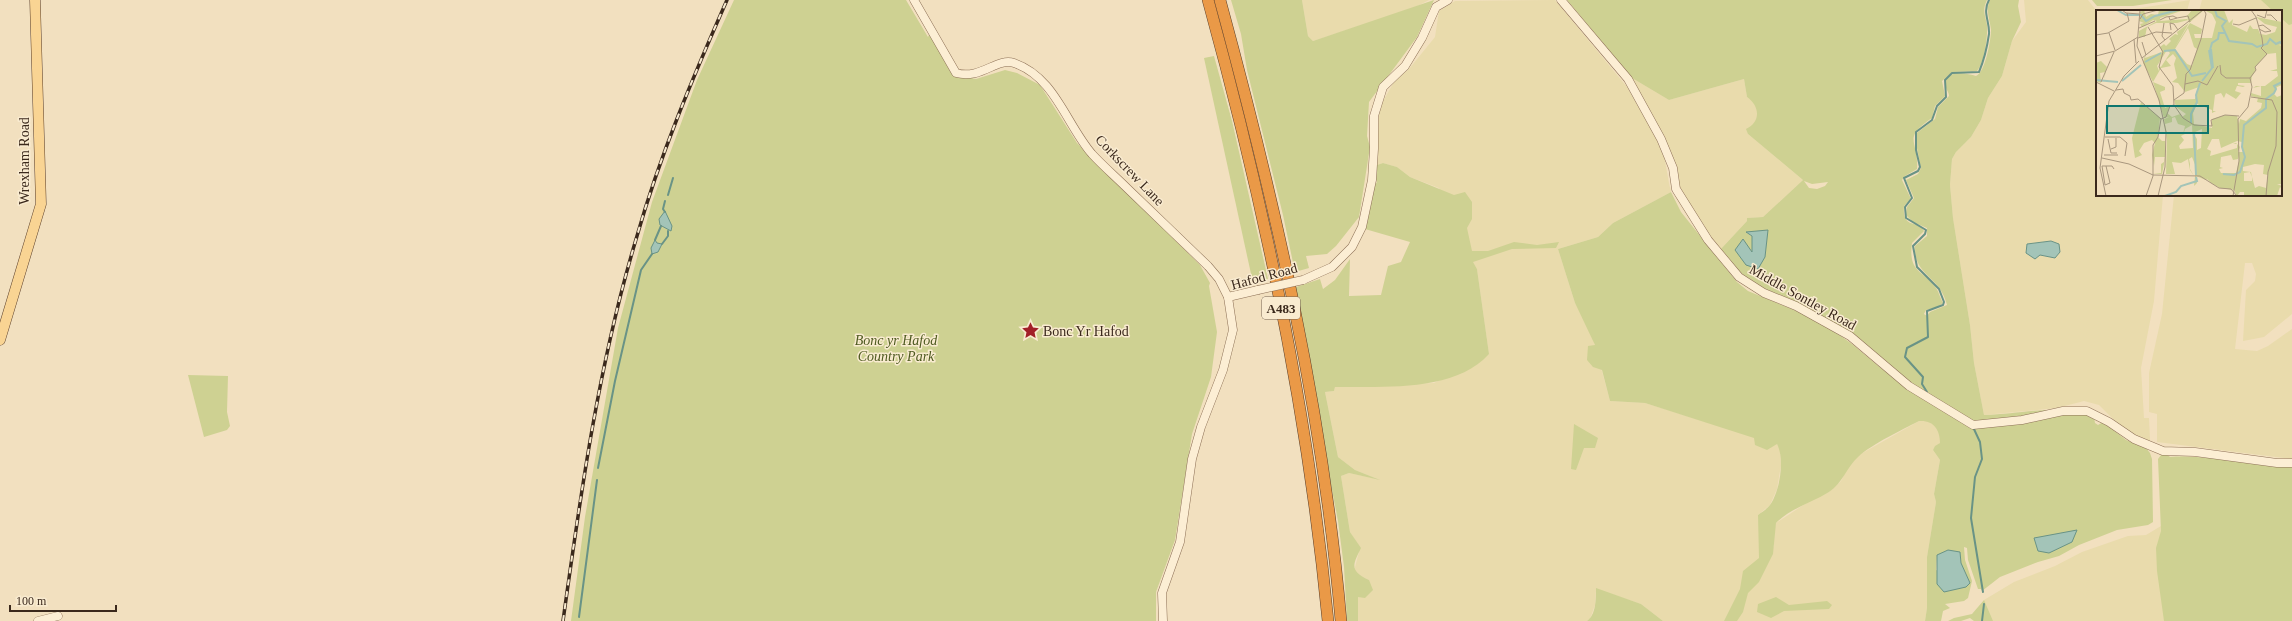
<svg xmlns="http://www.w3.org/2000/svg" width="2292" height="621" viewBox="0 0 2292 621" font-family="Georgia,serif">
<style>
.farmland{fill:#e9dbac;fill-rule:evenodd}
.green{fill:#ced192;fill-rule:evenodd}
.water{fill:#a3c4b8;stroke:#699386}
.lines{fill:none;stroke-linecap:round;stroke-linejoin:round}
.stream{stroke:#699386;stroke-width:2}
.minor-casing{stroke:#8d7056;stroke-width:9}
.major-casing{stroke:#5a3e2a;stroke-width:11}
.highway-casing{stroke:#5a3e2a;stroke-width:12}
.minor{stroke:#fceed4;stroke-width:8}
.major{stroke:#f9d493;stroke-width:10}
.highway{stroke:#ea9947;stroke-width:11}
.rail-casing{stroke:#3b291c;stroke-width:3.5}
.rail{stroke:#f9ebd0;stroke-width:2;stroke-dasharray:6;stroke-linecap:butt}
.minor-bridge-casing{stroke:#8d7056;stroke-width:9;stroke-linecap:butt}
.minor-bridge{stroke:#fceed4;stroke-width:8}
.labels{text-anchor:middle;stroke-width:3;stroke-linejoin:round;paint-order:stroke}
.shield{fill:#f9ebd0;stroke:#746352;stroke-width:1}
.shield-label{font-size:13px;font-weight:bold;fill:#3b291c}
.street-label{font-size:14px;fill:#3b291c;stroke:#f9ebd0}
.poi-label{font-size:14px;fill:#3b291c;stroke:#f9ebd0;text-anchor:start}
.park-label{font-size:14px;font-style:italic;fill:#4e5a20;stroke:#f9ebd0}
.inset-river{fill:none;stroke:#a3c4b8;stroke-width:2}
.inset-road{fill:none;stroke:#a9977e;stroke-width:1}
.view{fill:#0f766e;fill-opacity:0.15;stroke:#0f766e;stroke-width:2}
.inset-edge{fill:none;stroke:#3b291c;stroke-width:2}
</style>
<rect width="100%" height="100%" fill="#f2e0bf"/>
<g class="farmland">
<path d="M1302,0H1429L1414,8L1313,41L1308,36Z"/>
<path d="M1555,0L1627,87L1663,150L1669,183L1671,192L1613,223L1598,237L1558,249L1575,303L1593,338L1610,401L1645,403L1777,444L1780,449L1781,465L1777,489L1770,505L1758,515L1760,534L1774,547L1773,535L1776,523L1811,500L1829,492L1841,481L1848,467L1859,455L1919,421L1927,420L1934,424L1940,433V443L1933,450L1940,460L1934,494L1936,502L1927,557V608L1925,621H1663L1641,604L1596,589L1595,605L1590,619L1587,621H1358V596L1369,580L1356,574L1354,571L1360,548L1350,532L1341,476L1349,473L1377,479L1355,470L1338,457L1325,392L1334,391L1335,387L1434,383L1489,354L1477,269L1467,253L1439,188L1410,177L1397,167L1383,163L1377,165L1379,108L1394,82L1409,69L1435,37L1439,11L1455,1Z"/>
<path d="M2024,0H2088L2095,9H2134L2190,0L2187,11H2097V195H2163L2154,301L2141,368L2144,418H2149L2150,440H2144L2123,429L2099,405L2084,401L2057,408L1984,415L1974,363L1970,325L1953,218L1950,185L1952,159L1956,152L1971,137L1981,120L1988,98L2002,76L2012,41L2026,22ZM2051,241L2059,245L2048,257L2040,255L2027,244Z"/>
<path d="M2202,0H2272L2292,16V314L2264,337L2243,341L2246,290L2255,281L2256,274L2252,263H2245L2235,349L2257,351L2268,346L2292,329V459L2157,442V414L2149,412V373L2162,314L2174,195H2281V11H2199Z"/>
<path d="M1632,78L1669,100L1744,79L1747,97L1753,101L1757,108V121L1748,134L1803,180L1763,217L1747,218V221L1720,250L1678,191L1674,161Z"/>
<path d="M2161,526L2166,621H1984V600L2014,582L2055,566L2082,552L2128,536L2146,535Z"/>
</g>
<g class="green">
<path d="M734,0H906L928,37L929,35L961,76L976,79L1005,70L1017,73L1040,85L1077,143L1200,265L1210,283L1209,286L1217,332L1211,377L1192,434L1175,540L1156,592V621H571L585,517L618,328L652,202L697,80Z"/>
<path d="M1231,0H1302L1308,36L1313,41L1434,0L1417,37L1369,102L1367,136L1370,147L1359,217L1336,246L1327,254L1306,256L1309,268L1295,272L1283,215L1247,70L1241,34Z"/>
<path d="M1567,0H1987C1982,10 1985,15 1987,25C1988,36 1984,64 1977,71L1952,72L1942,81L1945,96L1935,106L1932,118C1901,139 1919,140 1917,169L1905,176L1902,180L1911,199L1904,206C1902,230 1917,219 1924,231L1912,243C1908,273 1923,270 1936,288C1939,292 1940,298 1943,303L1937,307L1926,310L1924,314L1927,316L1930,312L1947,305C1940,275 1914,277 1915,246L1927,236V228L1913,222L1906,215L1907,207L1914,198L1906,180L1918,174L1921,168L1917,148V133L1935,119L1938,107L1949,96C1949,92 1945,88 1945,84C1946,69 1967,73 1976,76C1985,73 1991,40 1991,30C1990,19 1985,11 1990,0H2019L2018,6L2021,22L2012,41L2002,76L1988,98L1981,120L1971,137L1956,152L1952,159L1950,185L1953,218L1970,325L1974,363L1984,415C2025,414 2053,403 2094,417L2095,423L2098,425L2103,422L2126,440L2146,448L2150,453L2152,459L2153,522L2148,525L2117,530L2079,545L2059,556L2038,562L2000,577L1982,591L1981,589H1978L1968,560L1967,548L1964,547L1965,560L1972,581L1968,598L1964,601L1945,604L1950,608L1943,611L1941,621H1925L1927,608V557L1936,502L1934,494L1940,460L1933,450L1935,446L1940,443C1940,430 1934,420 1919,421C1902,430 1872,444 1858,457C1847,467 1842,484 1829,492C1811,503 1791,508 1776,523L1773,554L1759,582L1748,593L1743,612L1737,621H1724L1740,589L1743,571L1759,558L1758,515C1762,512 1767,509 1770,505C1780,491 1785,459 1777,444L1767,450L1755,445L1754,438L1645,403L1610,401L1602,370L1593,367L1587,360L1588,346L1595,345L1575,303L1558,249L1598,237L1613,223L1671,192L1681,212L1737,282L1748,291L1806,315L1831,329L1852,344L1882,369L1887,364L1792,301L1759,286L1740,273L1720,250L1747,221V218L1763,217L1803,180L1748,134L1746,129C1761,122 1760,106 1747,97L1744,79L1669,100L1632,78ZM1804,181L1812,184L1828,182L1825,186L1817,189L1809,188ZM1768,230L1746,265L1752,253V236L1747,233ZM1960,553L1961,563L1970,583L1936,570L1937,555Z"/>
<path d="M2092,0H2172L2133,6H2097Z"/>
<path d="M2261,0H2292V24L2289,25L2281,18V11H2273Z"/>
<path d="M1214,56L1232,121L1268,279L1253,283L1204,58Z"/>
<path d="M1383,163L1397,167L1410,177L1454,195L1465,192L1472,202V219L1467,228L1472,251H1488L1514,242L1537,245L1559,242L1556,248L1512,249L1473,262L1477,269L1489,354C1454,393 1382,386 1335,387L1334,391L1325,392L1338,457L1355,470L1380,480L1349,473L1341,476L1350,532L1361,548C1352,566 1350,571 1369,580L1373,590L1365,598L1358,597V621H1347L1344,567L1338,521L1293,288L1320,279L1323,289L1335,280L1350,259L1349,296L1381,295L1388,266L1401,262L1410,242L1365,229L1372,188L1377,182L1375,176L1377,165Z"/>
<path d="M188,375L228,376L227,412L230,426L227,430L204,437Z"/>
<path d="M1574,424L1598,438L1595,448H1584L1576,470L1571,469Z"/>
<path d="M2167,454L2170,457C2212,454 2251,467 2292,467V621H2164L2157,571L2156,548L2161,531L2158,459L2161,455Z"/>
<path d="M1596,588L1641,604L1663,621H1587C1596,615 1596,599 1596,588Z"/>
<path d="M1776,597L1789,605L1827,601L1832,605L1829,609L1784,611L1771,618L1757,612L1758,604Z"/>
<path d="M1984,600L1993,621H1974L1970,618L1961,621H1948L1954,618L1972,614Z"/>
</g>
<g class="water">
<path d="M665,211L672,226L671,231L660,225L659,219Z"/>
<path d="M1768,230L1765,257L1758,269L1746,265L1735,250L1743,239L1752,252V236L1746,232Z"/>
<path d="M655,240L657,243L662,244L658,252L652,254L651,248Z"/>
<path d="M2051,241L2059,244L2060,252L2055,258L2040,255L2035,259L2026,253L2027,244Z"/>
<path d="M2077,530L2072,542L2049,553L2038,551L2034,538Z"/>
<path d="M1948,550L1960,552L1961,563L1970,583L1966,587L1944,592L1937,584V555Z"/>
</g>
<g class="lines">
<g class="stream">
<path d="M668,195L673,178"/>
<path d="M665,201L663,209L665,212"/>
<path d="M655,240L661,226"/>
<path d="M662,244L668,236V231"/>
<path d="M1927,392L1922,384L1923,377L1905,357L1907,348L1928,337L1927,311L1943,305L1944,302L1939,289L1917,267L1913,246L1925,234L1926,230L1906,218L1905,207L1912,198L1904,178L1918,171L1920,167L1916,150V132L1932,120L1937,106L1946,97L1945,80L1952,73L1979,72C1984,60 1987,48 1989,34C1990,22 1982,12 1989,0"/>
<path d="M1973,427L1980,442L1982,459L1975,477L1971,518L1983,592"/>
<path d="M598,468L615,381L641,270L652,254"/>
<path d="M579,617L597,480"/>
<path d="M1982,621L1984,604"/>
</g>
<defs>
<g id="minor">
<path d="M914,0L956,73C981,80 997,57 1014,63C1055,77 1066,124 1092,154C1103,166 1117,178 1129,190C1155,215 1182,241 1208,266L1219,279L1228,297L1233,330L1223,370L1201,427L1192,459L1180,542L1162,593L1163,621"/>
<path d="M1561,0L1628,79L1661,139L1673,168L1676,189L1708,240L1739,277L1764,293L1796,306L1850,336L1909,386L1973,425L2022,420L2063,411H2087L2109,422L2134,439L2163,451L2195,452L2277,463H2292"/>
<path d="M1303,280L1332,267L1352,247L1362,227L1372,180L1374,149V116L1383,87L1405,66L1422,38L1436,7L1448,0"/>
<path d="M1228,297L1258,290"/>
<path d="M38,621L58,616"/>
</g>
<path id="major" d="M0,340L41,204L35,0"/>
<g id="highway">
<path d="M1208,0C1264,203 1308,411 1328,621"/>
<path d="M1220,0C1275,202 1323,412 1341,621"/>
</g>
</defs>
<use href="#minor" class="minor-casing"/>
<use href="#major" class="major-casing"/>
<use href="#highway" class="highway-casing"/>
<use href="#minor" class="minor"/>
<use href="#major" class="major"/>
<use href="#highway" class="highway"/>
<defs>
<path id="rail" d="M563,621C581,491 599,362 637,236C660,155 693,77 727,0"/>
</defs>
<use href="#rail" class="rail-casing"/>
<use href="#rail" class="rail"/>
<defs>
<path id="minor-bridge" d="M1258,290L1303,280"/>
</defs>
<use href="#minor-bridge" class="minor-bridge-casing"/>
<use href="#minor-bridge" class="minor-bridge"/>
</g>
<defs>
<symbol id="sight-bare" viewBox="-9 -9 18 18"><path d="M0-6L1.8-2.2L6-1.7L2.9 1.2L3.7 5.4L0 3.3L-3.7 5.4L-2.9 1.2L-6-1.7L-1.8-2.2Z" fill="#a22028" stroke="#f9ebd0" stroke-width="2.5" paint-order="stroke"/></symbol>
</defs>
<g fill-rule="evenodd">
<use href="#sight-bare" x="1018" y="318" width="25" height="25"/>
</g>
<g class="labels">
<rect class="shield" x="1262" y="297" width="38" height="22" rx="3"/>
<g class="shield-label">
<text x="1281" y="313">A483</text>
</g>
<g class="street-label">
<text transform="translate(24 161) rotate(-90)" y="5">Wrexham Road</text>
<text transform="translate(1130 170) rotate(46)" y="5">Corkscrew Lane</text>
<text transform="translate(1264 276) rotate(-15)" y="5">Hafod Road</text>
<text transform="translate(1803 297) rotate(29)" y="5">Middle Sontley Road</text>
</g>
<g class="poi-label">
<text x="1043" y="336">Bonc Yr Hafod</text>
</g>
<g class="park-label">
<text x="896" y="345">Bonc yr Hafod<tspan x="896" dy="16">Country Park</tspan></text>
</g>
</g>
<g transform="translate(2096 10)">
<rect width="186" height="186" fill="#f2e0bf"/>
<path d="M48,0L50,7L55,4L62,5L63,0H88L64,8V11L91,9L92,10L81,13H60L51,17L49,27H43V21L61,11L57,10L46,17L44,14L48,13L43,11L44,2ZM96,0H128L133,13L137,9L136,15L151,22L154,15L157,19H162L164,24L170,25L179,22L181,17L169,14L160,7L186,12V34L185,32H183L186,34L183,35L186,36V75L181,77L178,84L181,87L186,85V174H181L186,176V179L184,177L181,186H148V182H144L141,186L138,180L124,178L115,173L111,169L113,167L110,170L100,166L101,173L98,176L100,157L96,147L93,149L94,154V159L98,166L94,160L92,149L85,153L76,152L79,164H70L71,131L68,109L73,107L68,108L57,72L47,53L48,48L50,45L49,48L66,42L64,37L68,34L70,36L75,31L73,29L79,24L82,25L81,22L93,13L79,37L94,13L106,19L105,24H98L99,28H116L120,12L116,4L108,0L93,13L91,6ZM92,18L98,37L101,39L96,56L91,54L79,39ZM71,40L74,43L65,57L63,56V61L61,56ZM180,43L181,59L174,61H181L182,66L169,76H160L157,78L165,76V86L155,83V86L162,88L161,92L166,93L165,98L150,111L144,109L143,114L141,106L129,105L116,109V103L120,101H117L119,85L125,83L128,88L130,83L140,89L145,83L139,81L141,76H142L147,77L149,76L142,75V73H155L156,66L160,60L159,57L171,44ZM77,44L80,48L78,54L81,68L76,72L82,73L89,82L103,77L99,89L78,90L80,97L90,104L86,107L84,104L76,107L71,103L74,96L69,98L64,82L69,80V77L57,72L65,58L75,56L70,50ZM101,94L116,100V118L98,114L97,103ZM79,107L82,114L89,116L87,124L81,122L71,124L69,114L76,112V108ZM96,115L97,138L84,139L83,136L88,130L85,126L91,123L88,122L89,119ZM106,119L105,138L101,140V129L97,123ZM116,129H123L125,138L141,131L146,132L147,142H142L144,137L140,133L137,134H141V138L114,146L115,141L111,139ZM135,145L137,150L142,149L143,145V151L140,163H125L123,159L127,158L124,157L125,147ZM159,154L168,155L167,164L172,165L170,178L163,176L159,178L156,167V171H148V163L154,162L156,167L155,162L147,161V157ZM5,51L11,57L8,69L9,62L4,63L5,73L0,71V53ZM45,92L64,108L62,127L66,131H69V149L66,164H57L65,163V154L68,152L69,147H59L58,156L56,145L59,133L56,130L48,133L43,141L46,145L39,148L36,128Z" fill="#ced192" fill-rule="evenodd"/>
<path class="inset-river" d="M21,0L30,5H45L50,11L59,6L82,0M119,0L121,6L130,11L126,16L133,31L156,34L161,37L171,34L174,29L180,34L184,32L186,34M115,39L117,58M114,40L116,33L122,29L123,23H129M68,41L79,40L96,66L110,63M49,52L65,43M0,70L22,72M26,71L45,55M106,71L116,58L113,40M95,113V104L101,92L100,85L104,73M98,122L100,165M127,164L138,165L144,162L149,147L146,137L148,115L170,98V89L178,83L180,79L178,76L186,72M69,186L80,182L85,176L101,171L100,167"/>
<path class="inset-road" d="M26,0L30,3L43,4M44,0L41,36L63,90L70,122L69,157L62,186M161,5L169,8L171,0M171,5H175L181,11M81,8L92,6L94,12M44,9L47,4L62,0M64,10L70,7L77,6L81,8L74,10L73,7M68,13L66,26L69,30M137,14L143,15L160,8M162,16L167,15L175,21L169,22L163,19M52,17L67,42L63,57L77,76L78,95L74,96L70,107L65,109M43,18L59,11M75,20L74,13L78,14L82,20M60,22L76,23M13,23L19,40M0,25L12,23L33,11L31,3M42,28L60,22M38,29L40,53M46,32L50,45M0,46L19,41L42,27M46,48L107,0M124,55L125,64L130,68H154M0,72L18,81M5,72L18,42M89,74L102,71L111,75L122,56M20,80L27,79L28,83L34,86L35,90L42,89L65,109M155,87L176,90M78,90L88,83L90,64L94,60L105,29L110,4L108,0M78,95L87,108L98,115L116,116L115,110L129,105L143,106M9,127H24L31,133L29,146M12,129L15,143H21M15,139L20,137V128M8,145H22M6,148L33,154L57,165L104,166L123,178L135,179L141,186M10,156L14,173L9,175L6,156H16L18,159M10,186L4,158L13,91L28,66L43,51M50,186L57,166V135L62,127L65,109M137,186L143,151L142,109L152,97L156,77L154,68L160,60L159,57L171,44L165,38L167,36L166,28L160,7L155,0M170,186L172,162L180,136L181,102L176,90"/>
<path class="view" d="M11,96H112V123H11Z"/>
<rect width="186" height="186" class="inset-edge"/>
</g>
<path d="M10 605v6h106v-6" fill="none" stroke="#3b291c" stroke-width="2"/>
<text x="16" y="605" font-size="12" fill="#3b291c" stroke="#f9ebd0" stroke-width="3" paint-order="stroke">100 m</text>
</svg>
